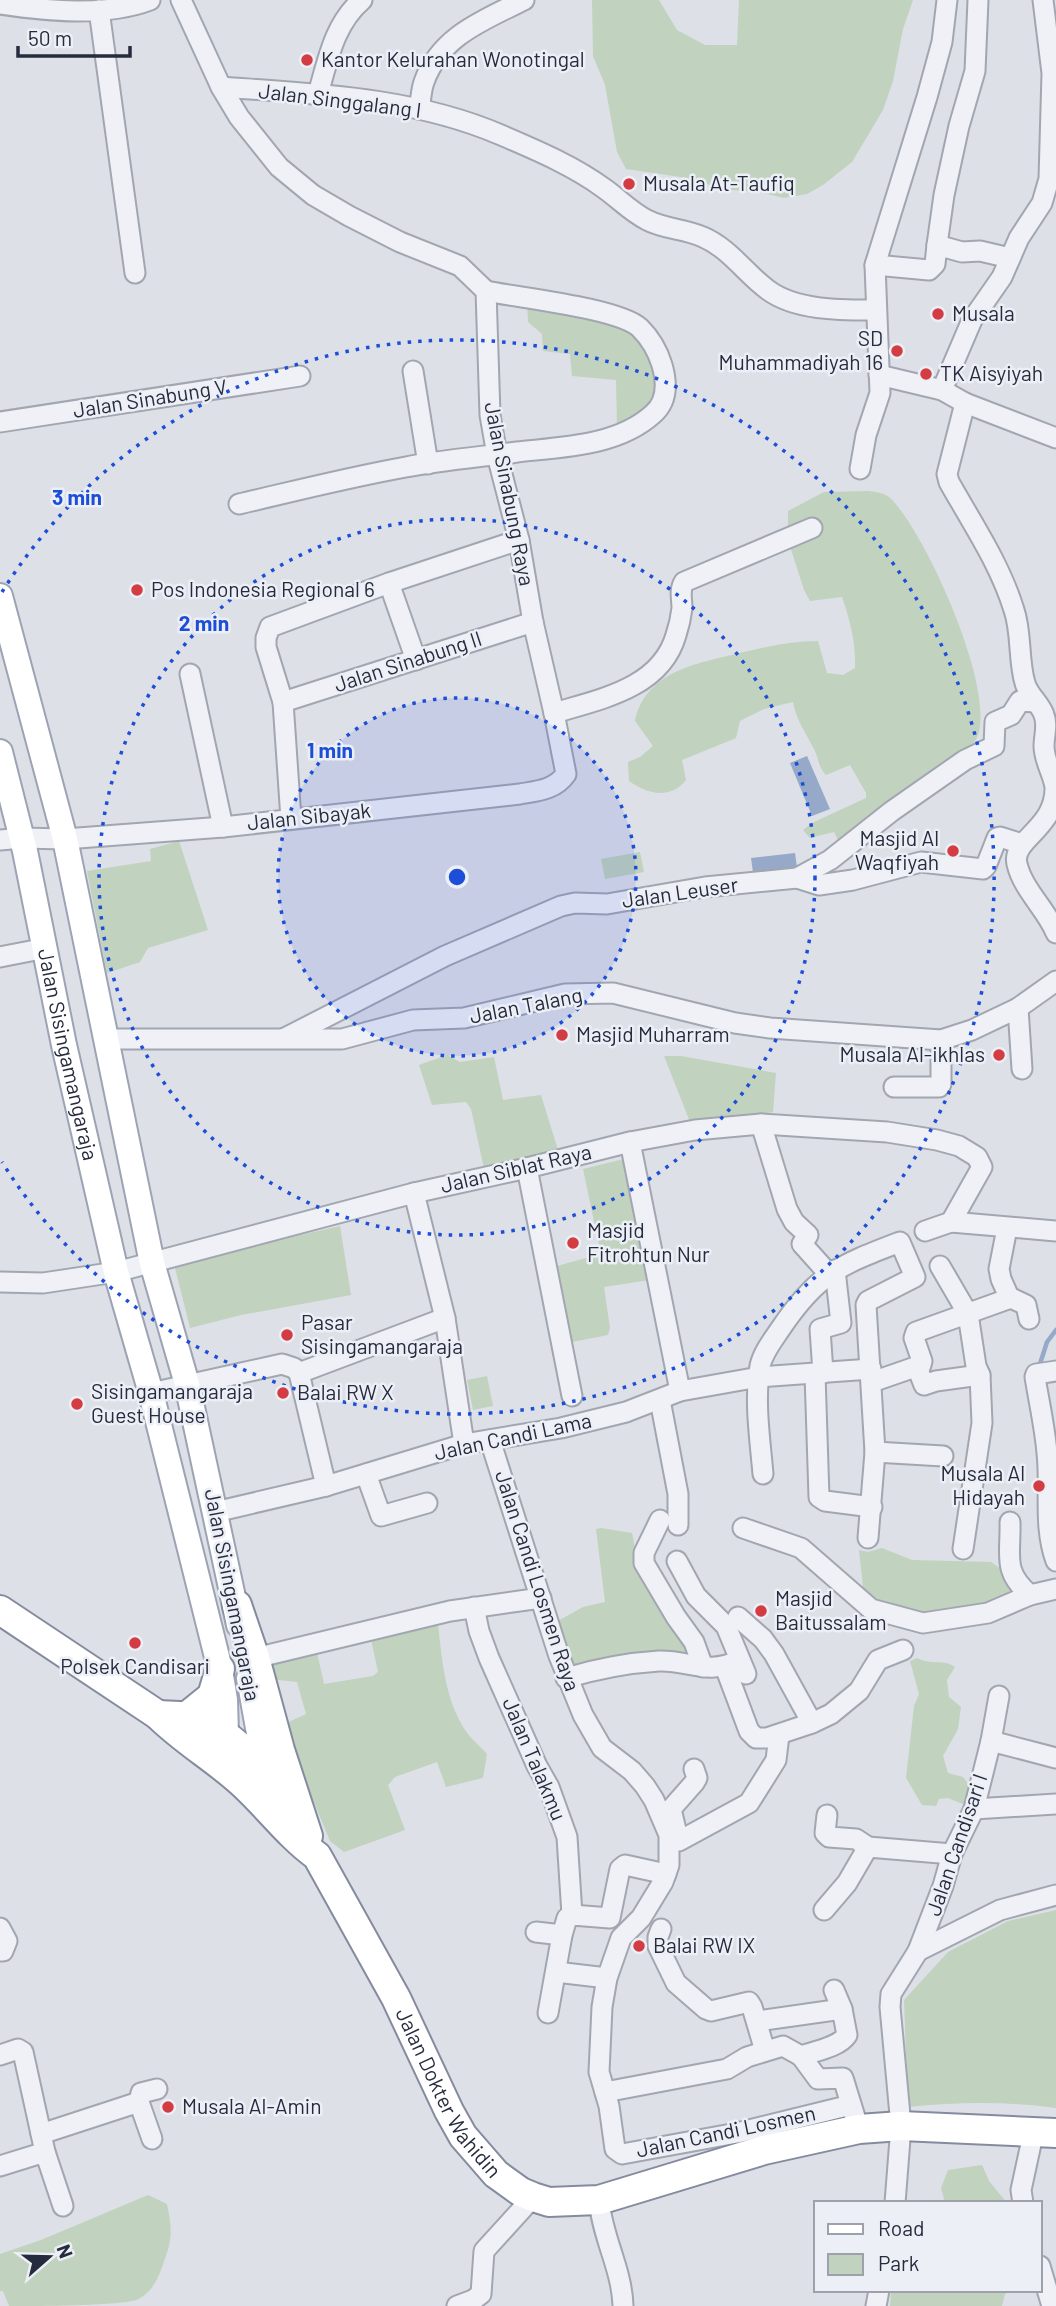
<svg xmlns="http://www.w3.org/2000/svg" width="1056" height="2306" viewBox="0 0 1056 2306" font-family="Barlow,sans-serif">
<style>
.green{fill:#c1d2be}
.water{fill:#96a9c9}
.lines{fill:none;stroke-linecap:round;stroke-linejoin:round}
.stream{stroke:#96a9c9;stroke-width:4.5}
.minor-casing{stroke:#a2a6b1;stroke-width:23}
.major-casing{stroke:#9ca3b4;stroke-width:28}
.highway-casing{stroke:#848b9f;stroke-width:32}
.minor{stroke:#f0f1f6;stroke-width:19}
.major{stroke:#fff;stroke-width:24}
.highway{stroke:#fff;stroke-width:28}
.ring{fill:none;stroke:#1d4ed8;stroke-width:3.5;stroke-dasharray:3.5 7}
.poi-dot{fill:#d33c42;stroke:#eceff5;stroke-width:2.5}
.labels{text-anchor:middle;stroke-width:5;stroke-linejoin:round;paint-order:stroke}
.poi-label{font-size:21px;fill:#262c3e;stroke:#eceff5;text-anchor:start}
.street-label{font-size:21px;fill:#262c3e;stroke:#eceff5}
.centre{fill:#1d4ed8;stroke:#eceff5;stroke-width:3.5}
.ring-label{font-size:21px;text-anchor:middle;font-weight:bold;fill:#1d4ed8;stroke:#eceff5;stroke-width:5;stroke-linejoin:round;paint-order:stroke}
</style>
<rect width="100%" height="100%" fill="#dde0e7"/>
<g class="green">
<path d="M592,0H659L677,30L705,45H737L739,0H913L903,29L893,81L883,110L852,162L823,185L807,194L784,198L759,192L720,189L694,179L626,169L617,152L605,85L593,56Z"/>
<path d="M527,303L558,308L635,333L660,378L653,406L617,428L616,380L572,376L570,354L543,351L542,334L528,322Z"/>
<path d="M869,491C876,492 884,493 889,497C924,528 1002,700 975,741C961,763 929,772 909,786C884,802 862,824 840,844L834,832L810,838L803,830L812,823L866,798V793L850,765L826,775C818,767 819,759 814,749C806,733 796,720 793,702L764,709L740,721L736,738L682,760L686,780C670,800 647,794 629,781L628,762L640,757L653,746L635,721C645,674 692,664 732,655C761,648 788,641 818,641L827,673L843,675L855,668C856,643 850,620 842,597L810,601L804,590L788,540V511L824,492Z"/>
<path d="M179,841L208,930L148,948L140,962L107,973L87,871L151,861L150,849Z"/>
<path d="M640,852L644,872L605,879L601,859Z"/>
<path d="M447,1055L460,1062L494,1057L503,1100L541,1095L558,1150L485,1173L471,1109L466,1102L432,1105L419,1065Z"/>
<path d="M664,1056H681L776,1073L773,1112L762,1114L761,1121L690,1122Z"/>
<path d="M632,1157L650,1280L604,1287L610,1328L608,1335L567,1343L553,1267L601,1254L583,1169Z"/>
<path d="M340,1226L351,1295L241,1315L190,1328L174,1264Z"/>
<path d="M487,1376L493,1406L473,1410L467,1380Z"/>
<path d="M601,1528L632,1533L638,1564L687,1637L691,1662L577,1669L568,1664L556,1622L583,1607L605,1602L596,1529Z"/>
<path d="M882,1548L912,1560L991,1562L1007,1573L1015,1592L1005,1600L968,1608L923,1613L876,1602L864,1596L859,1550L868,1552Z"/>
<path d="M438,1624C442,1660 445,1699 465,1730C471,1739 480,1746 487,1754L483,1778L446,1787L437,1762L395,1777L388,1785L405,1830L344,1852L330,1841L282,1725L306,1714L297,1682L269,1679L265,1659L316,1648L324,1684L373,1676L378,1672L371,1639Z"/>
<path d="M917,1658C933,1666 941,1658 955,1667L947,1680L949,1697L961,1707L958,1729L943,1756L948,1773L963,1777L972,1789L968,1806L948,1798L939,1799L936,1806L922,1805L906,1778L914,1706L919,1694L910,1661Z"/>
<path d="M1056,1910V2108C1006,2101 958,2102 908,2107L904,2000L948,1952L1008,1921Z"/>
<path d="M982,2165L989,2181L1007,2203H945L941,2188L948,2170Z"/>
<path d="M148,2195L167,2204C173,2233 172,2240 162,2267C157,2281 151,2293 137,2300C114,2306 38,2306 9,2306L3,2291H0V2254L41,2240Z"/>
<path d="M896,2290H914L921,2293L923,2290H1012L1005,2294L1002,2306H890L891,2292Z"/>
</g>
<g class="water">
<path d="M807,756L830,809L812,816L790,763Z"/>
<path d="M795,853L798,874L754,880L751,858Z"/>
</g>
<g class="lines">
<path class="stream" d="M1039,1367L1047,1342L1056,1330"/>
<defs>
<g id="minor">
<path d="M0,4C47,11 105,17 150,0"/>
<path d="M99,10L135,273"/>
<path d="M221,87C316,94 413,97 501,135C536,150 574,166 605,189C619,199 631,212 647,220C664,229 685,229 703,237C729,248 746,274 768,290C796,311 843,310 876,310"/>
<path d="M318,94C328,60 334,24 362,0"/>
<path d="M419,109C421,100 421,90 424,82C440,36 484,20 524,0"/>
<path d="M937,245L944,195L959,126L975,71L978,0"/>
<path d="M875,265L927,97L942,42L947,0"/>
<path d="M413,371L428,464"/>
<path d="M879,375L942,390L965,403L1056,438"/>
<path d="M942,390L972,320L1002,277L1019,238L1042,203L1049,179L1052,73L1043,0"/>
<path d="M965,403L947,474L949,482C972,523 1000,564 1014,610C1022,633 1018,660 1025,683C1028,695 1040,703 1044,715C1048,725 1044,736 1044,746C1044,761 1053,773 1055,787C1056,829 1011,839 1017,864C1023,890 1047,910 1056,933"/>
<path d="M0,422L300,376"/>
<path d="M860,469L866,435L880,393L875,265L929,270L935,264L937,245L962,252L980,251L1010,258"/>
<path d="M239,504C295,491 350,477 406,467C442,460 480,457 517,452C562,447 618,446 653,414C668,401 667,382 662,365C658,352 650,338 640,328C618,308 519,298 486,291"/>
<path d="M389,583L416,660"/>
<path d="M190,674L223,827"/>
<path d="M283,702L533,622"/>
<path d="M554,713C601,699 661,688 676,635C679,626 681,617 682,608C682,599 679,590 684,582L812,528"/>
<path d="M291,819L283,702L266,647V638L270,627L389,583L519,540"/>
<path d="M0,840L22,838L65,839L223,827L520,794C537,791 555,790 566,774L554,713L533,622L519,540L497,455L490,415L486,291L460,266L400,242L349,216L313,195L279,167L239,117L221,87L181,0"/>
<path d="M797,878L819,885L853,880L921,862L983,869L986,866L997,838L1000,837L1022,844"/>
<path d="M0,957L46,948"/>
<path d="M1018,1008L1022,1069"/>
<path d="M285,1038L445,956L561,906L575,903L607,904L705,887L797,878L830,860L892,811L965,760L994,746L995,722L1011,715L1020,701L1035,702"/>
<path d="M105,1039H342L413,1020L464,1018L565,994L613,993L735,1023L770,1028L941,1040L972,1030L1018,1008L1056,981"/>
<path d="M894,1087H939L941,1084V1040"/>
<path d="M761,1124L787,1209L794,1222L808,1235L802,1244L829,1274"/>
<path d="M630,1142L680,1391"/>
<path d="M527,1168L572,1396"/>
<path d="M414,1193L445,1318L464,1444"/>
<path d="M925,1231L951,1222L1056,1231"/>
<path d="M940,1266L968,1314L976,1366L980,1375L982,1423L963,1549"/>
<path d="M0,1282L43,1283L116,1272L414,1193L527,1168L630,1142L695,1130L761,1124L887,1132L937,1140L959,1146L977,1157L982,1167L951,1222"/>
<path d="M1009,1297L1026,1305L1029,1319"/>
<path d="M917,1367L924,1385L936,1381L980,1375"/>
<path d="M1056,1371L1036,1374L1035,1377C1039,1402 1045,1428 1047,1453C1051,1489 1043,1526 1056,1561"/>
<path d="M299,1373L445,1318"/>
<path d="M823,1373L820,1329L841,1323L835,1270"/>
<path d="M815,1374L819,1497L825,1501L872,1507"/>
<path d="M872,1382L921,1365L922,1361L914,1338L916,1332L1008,1299L1009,1297L1001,1279L999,1269L1007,1228"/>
<path d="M151,1393L282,1364L294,1368L299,1373L326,1486"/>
<path d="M660,1400L678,1494V1525"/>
<path d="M490,1440L559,1656L583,1715L602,1748L632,1771L645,1786L654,1800L669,1835V1865L663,1882L641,1918L621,1938L607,1978L602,2007L599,2072L609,2106L615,2149L622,2154L737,2133L851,2105"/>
<path d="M875,1452L943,1456"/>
<path d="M366,1474L381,1516L427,1503"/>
<path d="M763,1474C760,1439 754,1401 760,1366C763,1352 773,1340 781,1328C818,1273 840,1265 900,1242L915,1277L868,1301L866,1305L875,1452L868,1538"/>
<path d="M215,1512L326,1486L464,1444L561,1428L626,1412L680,1391L759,1377L871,1369"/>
<path d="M660,1520L644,1553V1563L676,1617L694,1642L703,1667"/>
<path d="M1010,1522C1011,1556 1002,1571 1030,1595"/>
<path d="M743,1528L801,1548L871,1609L923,1623L988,1613L1030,1595L1056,1589"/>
<path d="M677,1561L696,1596L726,1626L746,1674"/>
<path d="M474,1607L479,1631L489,1658L537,1766L549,1787L567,1837L572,1915"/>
<path d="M738,1617L763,1639L774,1654L812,1723"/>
<path d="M255,1658L450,1611L541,1598"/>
<path d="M725,1667L749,1731L756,1738H767L812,1723L831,1714L859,1691L878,1660L903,1650"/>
<path d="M566,1678C596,1669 627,1663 659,1661C690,1660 706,1676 740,1660"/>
<path d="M991,1741L1056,1758"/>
<path d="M974,1809L1056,1804"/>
<path d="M827,1815L825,1833L829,1837L856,1839L868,1847"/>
<path d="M676,1830L671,1809L694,1783L697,1778L694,1769"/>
<path d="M679,1841L749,1803L776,1760L779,1735"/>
<path d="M824,1910L847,1883L868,1847L952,1854"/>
<path d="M0,1928L7,1941L3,1951H0"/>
<path d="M661,1929L658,1937V1946L676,1983L706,2009L711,2011L749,2002L752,2007L765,2051"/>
<path d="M536,1932L562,1935"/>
<path d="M918,1951L943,1886L952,1854L974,1809L991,1741L999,1696"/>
<path d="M556,1972L607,1978"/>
<path d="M548,2013L562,1935L567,1918L572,1915L610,1918L620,1869L625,1865L666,1874"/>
<path d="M757,2021L842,2009"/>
<path d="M0,2055L18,2049L23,2052L45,2152L0,2166"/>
<path d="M801,2056L818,2079L843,2078L855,2117"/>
<path d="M605,2092L727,2069L747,2057L783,2046L801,2056C816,2051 839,2047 847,2035L842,2009L834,1990"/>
<path d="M139,2102L141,2093L157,2089"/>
<path d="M41,2134L139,2102L152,2139"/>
<path d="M45,2152L63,2206"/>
<path d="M599,2200C602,2237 622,2269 623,2306"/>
<path d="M895,2203L901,2126L890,2007L891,1994L918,1951L1000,1910L1056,1895"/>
<path d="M1023,2203L1021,2190L1034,2130"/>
<path d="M1040,2266L1052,2306"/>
<path d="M457,2306L473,2300L481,2294L484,2251L533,2197"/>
<path d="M876,2306L879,2290"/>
</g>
<g id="major">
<path d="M0,596L65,839L152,1263L187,1384L239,1625"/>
<path id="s1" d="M0,752L25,851L64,1045L116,1272L151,1393L220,1669L225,1700L226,1734"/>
<path d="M249,1678L260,1739V1767"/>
</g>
<g id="highway">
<path d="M237,1605L255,1658L280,1750L308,1836"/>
<path id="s2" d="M0,1610L158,1715C184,1741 216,1759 243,1784C268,1807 289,1836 317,1856L396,1998L449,2111L463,2136L496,2174L521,2192L533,2197L549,2202L599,2200L764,2150L859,2129L901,2126L1056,2133"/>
<path d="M158,1715C167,1716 176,1715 185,1717C235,1728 264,1772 291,1812"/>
<path d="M186,1717L212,1696L220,1669"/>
</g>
</defs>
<use href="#minor" class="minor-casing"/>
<use href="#major" class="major-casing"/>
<use href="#highway" class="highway-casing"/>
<use href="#minor" class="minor"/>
<use href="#major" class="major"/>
<use href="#highway" class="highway"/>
</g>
<circle cx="457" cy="877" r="179" fill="#1d4ed8" fill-opacity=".12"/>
<g class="ring">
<circle cx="457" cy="877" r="179"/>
<circle cx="457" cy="877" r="358"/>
<path d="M2 592A537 537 0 1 1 2 1162"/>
</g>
<g class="poi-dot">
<circle cx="307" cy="60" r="7"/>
<circle cx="629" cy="184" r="7"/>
<circle cx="938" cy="314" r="7"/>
<circle cx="897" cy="351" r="7"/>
<circle cx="926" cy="374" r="7"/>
<circle cx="137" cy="590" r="7"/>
<circle cx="953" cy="851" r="7"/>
<circle cx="562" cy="1035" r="7"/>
<circle cx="999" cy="1055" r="7"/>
<circle cx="573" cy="1243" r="7"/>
<circle cx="287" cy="1335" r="7"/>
<circle cx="283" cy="1393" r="7"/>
<circle cx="77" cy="1404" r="7"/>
<circle cx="1039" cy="1486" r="7"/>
<circle cx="761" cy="1611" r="7"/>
<circle cx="135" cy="1643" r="7"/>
<circle cx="639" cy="1946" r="7"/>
<circle cx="168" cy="2107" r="7"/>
</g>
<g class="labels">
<g class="poi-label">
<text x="321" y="67">Kantor Kelurahan Wonotingal</text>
<text x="643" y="191">Musala At-Taufiq</text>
<text x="952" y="321">Musala</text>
<text x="883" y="346" text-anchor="end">SD<tspan x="883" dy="24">Muhammadiyah 16</tspan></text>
<text x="940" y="381">TK Aisyiyah</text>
<text x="151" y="597">Pos Indonesia Regional 6</text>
<text x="939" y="846" text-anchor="end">Masjid Al<tspan x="939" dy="24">Waqfiyah</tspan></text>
<text x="576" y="1042">Masjid Muharram</text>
<text x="985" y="1062" text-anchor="end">Musala Al-ikhlas</text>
<text x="587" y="1238">Masjid<tspan x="587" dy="24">Fitrohtun Nur</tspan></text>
<text x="301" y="1330">Pasar<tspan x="301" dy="24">Sisingamangaraja</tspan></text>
<text x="91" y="1399">Sisingamangaraja<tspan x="91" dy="24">Guest House</tspan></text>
<text x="297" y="1400">Balai RW X</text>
<text x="1025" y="1481" text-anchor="end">Musala Al<tspan x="1025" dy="24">Hidayah</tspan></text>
<text x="775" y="1606">Masjid<tspan x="775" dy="24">Baitussalam</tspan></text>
<text x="135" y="1674" text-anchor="middle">Polsek Candisari</text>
<text x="653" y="1953">Balai RW IX</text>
<text x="182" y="2114">Musala Al-Amin</text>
</g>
<g class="street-label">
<text transform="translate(340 101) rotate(7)" y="7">Jalan Singgalang I</text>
<text transform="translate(150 399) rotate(-9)" y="7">Jalan Sinabung V</text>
<text transform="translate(509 494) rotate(79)" y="7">Jalan Sinabung Raya</text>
<text transform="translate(408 662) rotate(-18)" y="7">Jalan Sinabung II</text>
<text transform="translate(309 817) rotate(-6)" y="7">Jalan Sibayak</text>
<text transform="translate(680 893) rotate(-8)" y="7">Jalan Leuser</text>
<text transform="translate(526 1006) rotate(-11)" y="7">Jalan Talang</text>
<text dy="7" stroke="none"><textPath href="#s1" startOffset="310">Jalan Sisingamangaraja</textPath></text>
<text transform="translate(516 1169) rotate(-13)" y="7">Jalan Siblat Raya</text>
<text transform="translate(513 1437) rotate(-12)" y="7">Jalan Candi Lama</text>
<text transform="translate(537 1581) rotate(72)" y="7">Jalan Candi Losmen Raya</text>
<text transform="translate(232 1595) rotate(79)" y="7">Jalan Sisingamangaraja</text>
<text transform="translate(534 1759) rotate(67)" y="7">Jalan Talakmu</text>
<text transform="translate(957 1845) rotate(-71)" y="7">Jalan Candisari I</text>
<text dy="7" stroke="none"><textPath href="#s2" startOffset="674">Jalan Dokter Wahidin</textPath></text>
<text transform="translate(726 2132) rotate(-12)" y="7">Jalan Candi Losmen</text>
</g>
</g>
<circle cx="457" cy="877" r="10" class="centre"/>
<g class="ring-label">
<text x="77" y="505">3 min</text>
<text x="204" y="631">2 min</text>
<text x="330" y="758">1 min</text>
</g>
<rect x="814" y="2201" width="228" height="91" fill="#eceff5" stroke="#9da1ac" stroke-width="2"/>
<rect x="828" y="2224" width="35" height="10" fill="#ffffff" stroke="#9da1ac" stroke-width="2"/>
<text x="878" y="2236" font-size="21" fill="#262c3e">Road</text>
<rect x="828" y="2254" width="35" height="21" fill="#c1d2be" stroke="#9da1ac" stroke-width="2"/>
<text x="878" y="2271" font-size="21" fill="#262c3e">Park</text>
<g transform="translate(49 2257) rotate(70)" stroke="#eceff5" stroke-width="5" paint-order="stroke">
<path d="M0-5L12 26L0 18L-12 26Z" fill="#262c3e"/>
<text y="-10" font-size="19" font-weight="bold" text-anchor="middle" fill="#262c3e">N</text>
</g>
<path d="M18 46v10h112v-10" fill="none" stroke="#262c3e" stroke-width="3.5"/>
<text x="28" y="46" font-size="21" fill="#262c3e" stroke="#eceff5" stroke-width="5" paint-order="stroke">50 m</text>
</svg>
